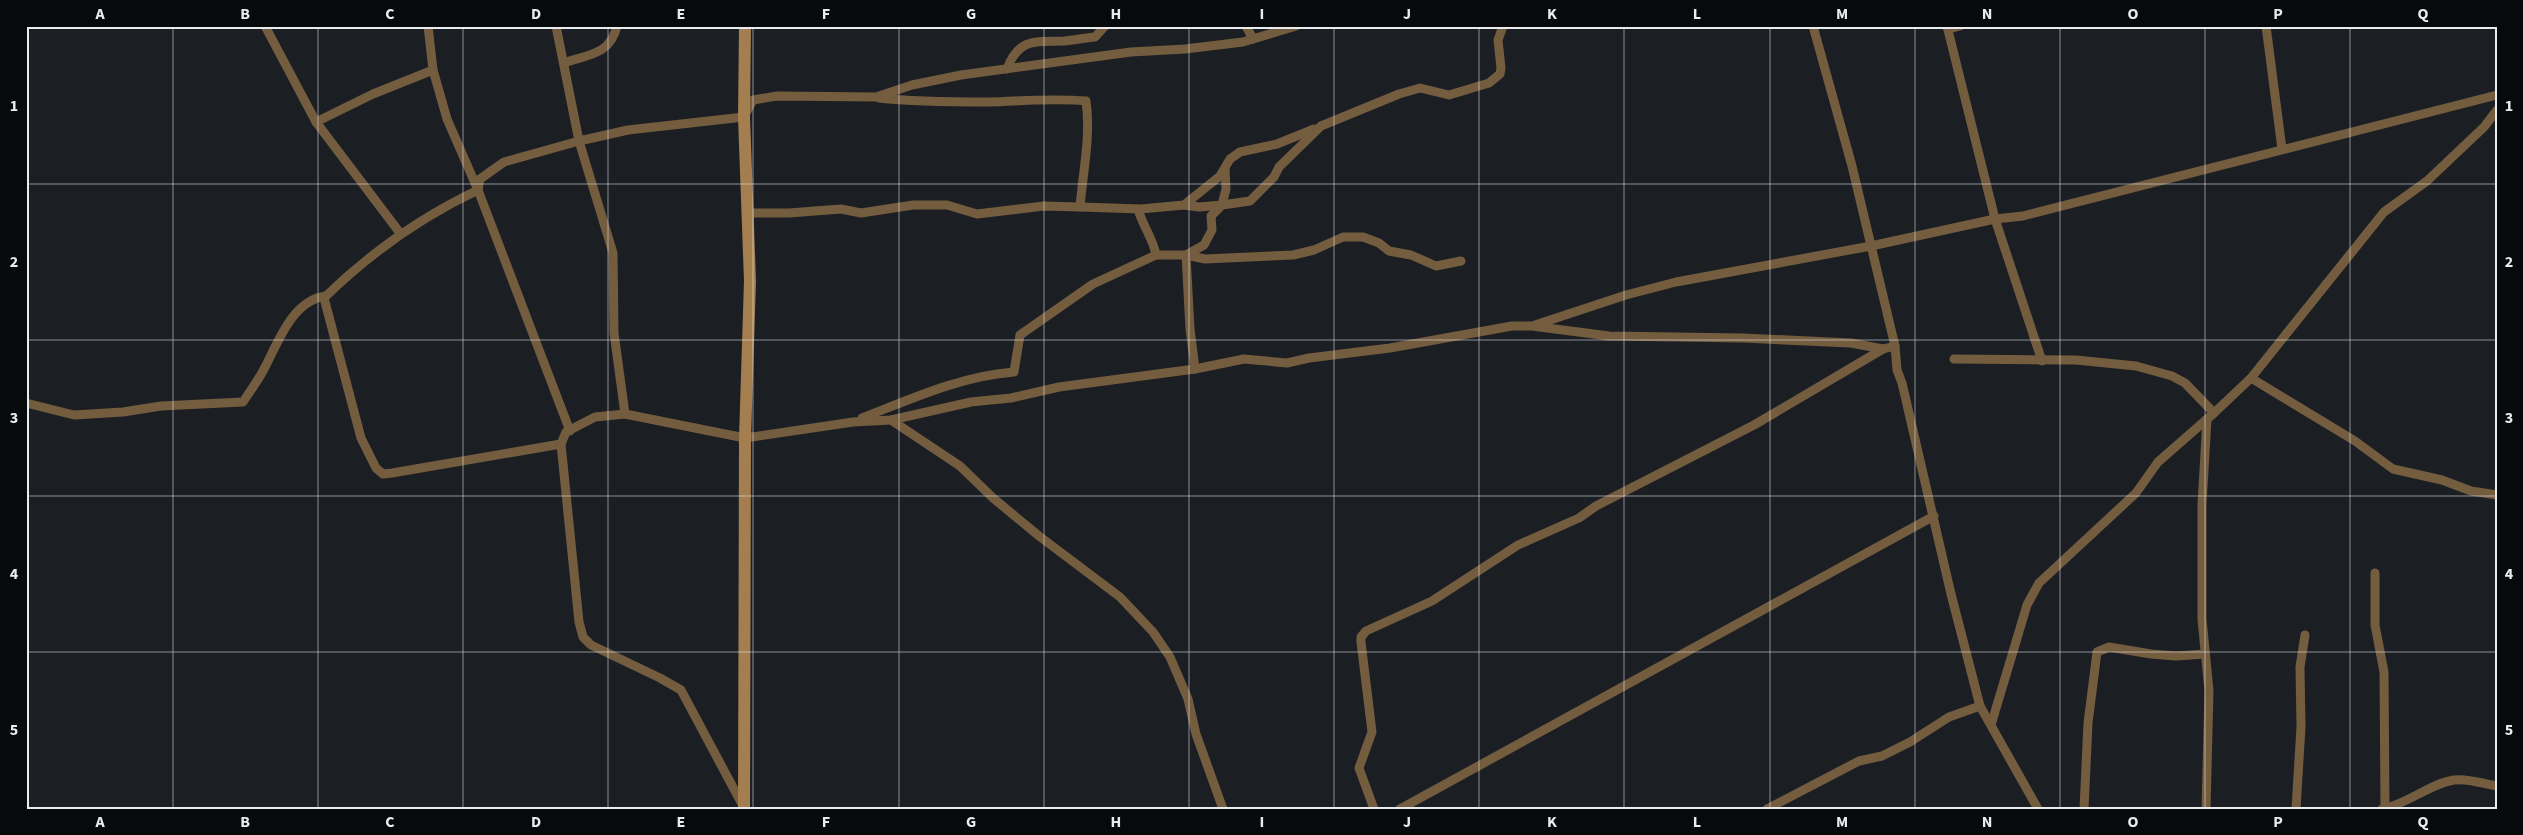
<svg xmlns="http://www.w3.org/2000/svg" width="2523" height="835" viewBox="0 0 2523 835" font-family="'Source Sans 3',sans-serif">
<style>
.lines{fill:none;stroke-linecap:round;stroke-linejoin:round}
.street{stroke:#745c3f;stroke-width:9}
.secondary{stroke:#a57e4f;stroke-width:12}
.grid{fill:none;stroke:#e9ecef;stroke-width:1;stroke-opacity:0.55}
.neatline{fill:none;stroke:#e9ecef;stroke-width:2}
.grid-label{font-size:16px;text-anchor:middle;font-weight:bold;fill:#e9ecef}
</style>
<rect width="100%" height="100%" fill="#1b1f24"/>
<g class="lines">
<g class="street">
<path d="M265,26L316,122L400,233"/>
<path d="M428,26L433,70L447,119L478,190L570,431"/>
<path d="M556,26L579,141L613,253L614,333L625,414"/>
<path d="M1246,26L1253,39"/>
<path d="M1296,26L1243,42L1185,49L1131,52L961,75L912,85L876,97L777,96L753,100L744,117L628,130L579,141L504,162L480,179L478,190C419,218 371,252 324,298L361,438L376,468L383,474L392,473L561,444L566,432L595,417L625,414L745,438L853,422L891,420L971,402L1011,398L1059,387L1195,369L1244,359L1287,363L1309,358L1390,348L1512,326H1532L1609,336L1743,338L1851,343L1883,349L1895,346"/>
<path d="M1813,26L1852,166L1895,346L1897,370L1902,383L1951,594L1980,706L2038,809"/>
<path d="M1947,26L1995,219L2042,361"/>
<path d="M2266,26L2282,149"/>
<path d="M1948,29L1960,26"/>
<path d="M564,63C589,54 610,55 617,26"/>
<path d="M1007,69C1019,37 1036,42 1064,41C1074,40 1085,38 1095,37L1105,26"/>
<path d="M316,122L373,94L433,70"/>
<path d="M1184,205L1199,207L1222,205L1226,189L1225,169"/>
<path d="M1080,207L1141,209L1184,205L1220,176L1230,159L1240,152L1277,144L1314,129"/>
<path d="M1138,209C1143,227 1153,238 1156,255"/>
<path d="M748,213H789L841,209L861,213L913,205H947L977,214L1044,206L1080,207C1083,171 1091,136 1086,101C1053,98 1022,101 990,102C953,102 915,102 879,98"/>
<path d="M1535,325L1626,295L1676,282L1871,246L1995,219L2023,216L2497,95"/>
<path d="M1954,359L2076,360L2136,366L2172,376L2185,383L2214,413"/>
<path d="M1195,369L1190,329L1186,255L1205,259L1293,255L1314,250L1343,237H1363L1379,243L1389,251L1411,255L1436,266L1461,261"/>
<path d="M2251,378L2355,441L2393,469L2442,480L2471,491L2497,495"/>
<path d="M26,403L74,415L123,412L161,406L243,402C250,391 258,381 264,369C278,343 292,300 326,296"/>
<path d="M862,418C911,399 961,376 1014,372L1020,335L1093,284L1156,255H1186L1204,245L1212,230L1211,216L1222,205L1250,201L1274,177L1279,167L1321,126L1399,94L1420,88L1449,95L1489,83L1500,74L1501,68L1498,40L1503,26"/>
<path d="M891,420L960,466L993,498L1039,536L1120,597L1153,632L1170,657L1188,699L1196,734L1223,809"/>
<path d="M561,444L579,622L583,637L591,645L660,678L681,690L743,806"/>
<path d="M2375,573V625L2384,672L2385,808"/>
<path d="M1991,725L2027,605L2039,583L2136,493L2158,462L2214,413L2251,378L2384,212L2427,181L2484,127L2497,110"/>
<path d="M1374,809L1359,768L1372,732L1361,642V637L1366,631L1432,601L1518,545L1579,518L1596,506L1754,425L1883,349"/>
<path d="M1400,809L1934,516"/>
<path d="M1767,809L1859,761L1882,756L1910,742L1949,717L1980,706"/>
<path d="M2084,809L2088,723L2097,652L2109,647L2151,654L2176,656L2205,654"/>
<path d="M2206,809L2209,691L2202,619V504L2207,419"/>
<path d="M2296,809L2301,727L2300,667L2305,635"/>
<path d="M2382,809C2408,804 2429,784 2454,780C2469,778 2483,784 2497,786"/>
</g>
<path class="secondary" d="M744,809L745,438L750,281L744,117L745,26"/>
</g>
<path class="grid" d="M173,26V809M318,26V809M463,26V809M608,26V809M753,26V809M899,26V809M1044,26V809M1189,26V809M1334,26V809M1479,26V809M1624,26V809M1770,26V809M1915,26V809M2060,26V809M2205,26V809M2350,26V809M26,184H2497M26,340H2497M26,496H2497M26,652H2497"/>
<rect width="2523" height="835" fill="none" stroke="#07090b" stroke-width="55"/>
<rect x="28" y="28" width="2468" height="780" class="neatline"/>
<g class="grid-label">
<text x="100" y="19">A</text>
<text x="245" y="19">B</text>
<text x="390" y="19">C</text>
<text x="536" y="19">D</text>
<text x="681" y="19">E</text>
<text x="826" y="19">F</text>
<text x="971" y="19">G</text>
<text x="1116" y="19">H</text>
<text x="1262" y="19">I</text>
<text x="1407" y="19">J</text>
<text x="1552" y="19">K</text>
<text x="1697" y="19">L</text>
<text x="1842" y="19">M</text>
<text x="1987" y="19">N</text>
<text x="2133" y="19">O</text>
<text x="2278" y="19">P</text>
<text x="2423" y="19">Q</text>
<text x="14" y="111">1</text>
<text x="2509" y="111">1</text>
<text x="14" y="267">2</text>
<text x="2509" y="267">2</text>
<text x="14" y="423">3</text>
<text x="2509" y="423">3</text>
<text x="14" y="579">4</text>
<text x="2509" y="579">4</text>
<text x="14" y="735">5</text>
<text x="2509" y="735">5</text>
<text x="100" y="827">A</text>
<text x="245" y="827">B</text>
<text x="390" y="827">C</text>
<text x="536" y="827">D</text>
<text x="681" y="827">E</text>
<text x="826" y="827">F</text>
<text x="971" y="827">G</text>
<text x="1116" y="827">H</text>
<text x="1262" y="827">I</text>
<text x="1407" y="827">J</text>
<text x="1552" y="827">K</text>
<text x="1697" y="827">L</text>
<text x="1842" y="827">M</text>
<text x="1987" y="827">N</text>
<text x="2133" y="827">O</text>
<text x="2278" y="827">P</text>
<text x="2423" y="827">Q</text>
</g>
</svg>
